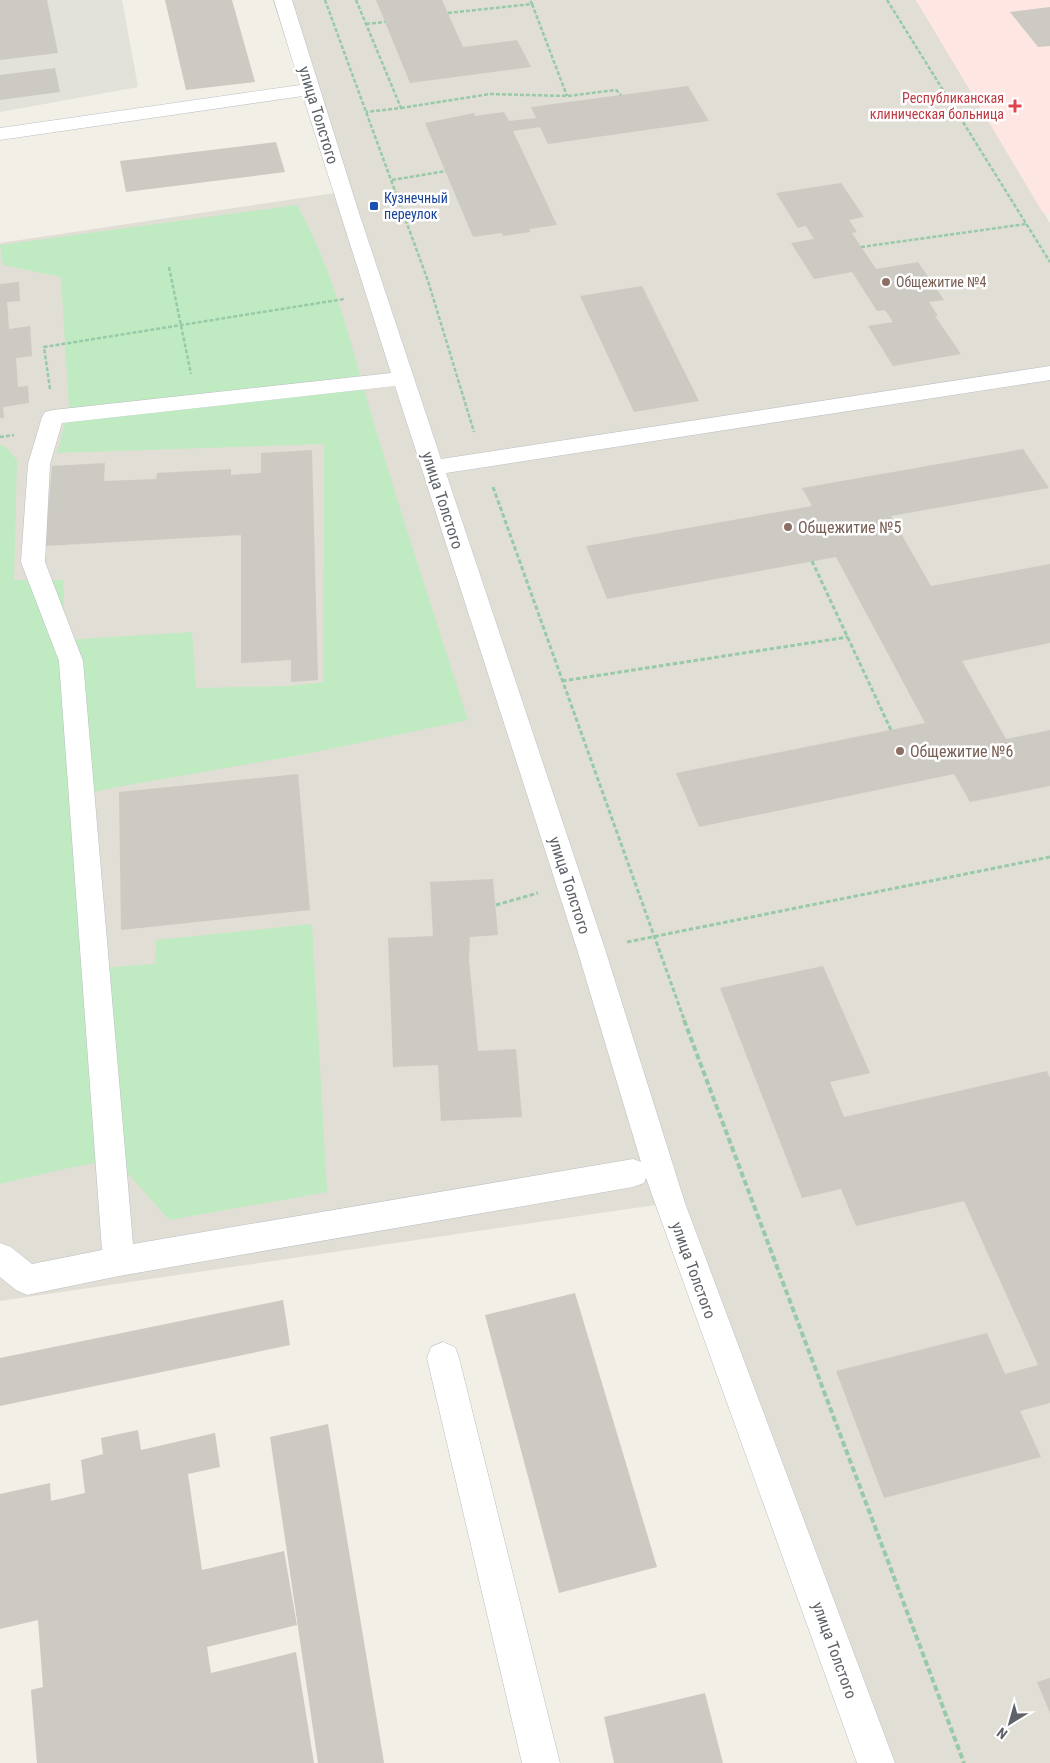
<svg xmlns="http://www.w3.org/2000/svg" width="1050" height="1763" viewBox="0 0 1050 1763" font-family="'Roboto Condensed',sans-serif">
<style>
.industrial{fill:#e2e1da}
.education{fill:#e1ded5}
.medical{fill:#fee6e2}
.green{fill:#c0ebc2}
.building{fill:#cccac3}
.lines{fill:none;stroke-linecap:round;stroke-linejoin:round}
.minor-casing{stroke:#babec3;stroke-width:1}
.path-far2{stroke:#97caa8;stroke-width:2.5;stroke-dasharray:4 2;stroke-linecap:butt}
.path-far1{stroke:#97caa8;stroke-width:3;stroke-dasharray:4.5 2.5;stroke-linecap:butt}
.path{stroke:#97caa8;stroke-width:4;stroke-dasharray:6 3;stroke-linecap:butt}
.minor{fill:#fff;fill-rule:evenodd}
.health-dot{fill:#e0444e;stroke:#fff;stroke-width:2}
.transit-dot{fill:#1a4fb4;stroke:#fff;stroke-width:2}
.education-dot{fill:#8d6e63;stroke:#fff;stroke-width:2}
.labels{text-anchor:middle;stroke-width:5;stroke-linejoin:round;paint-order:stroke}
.far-health-label{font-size:14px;fill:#be3a42;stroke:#fff;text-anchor:end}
.far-transit-label{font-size:14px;fill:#164399;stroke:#fff;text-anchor:start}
.far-education-label{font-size:14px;fill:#785e54;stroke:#fff;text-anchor:start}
.street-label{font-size:16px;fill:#5d6268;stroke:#fff}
.education-label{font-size:16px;fill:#785e54;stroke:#fff;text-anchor:start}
</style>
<rect width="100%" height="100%" fill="#f1efe6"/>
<path class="industrial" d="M0,0H122L138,87L0,112Z"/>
<path class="education" d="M283,0H916L1050,223V1763H876L669,1203L0,1301V243L342,192Z"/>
<path class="medical" d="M916,0H1050V214L1043,213Z"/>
<path class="green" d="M297,205C336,274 353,354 376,430C405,527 437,623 468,720L306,754L111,788L73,798L85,969L155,964L156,940L312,924L327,1192L169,1220L115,1159L64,1169L0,1184V445L6,447L17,460L14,580H63L65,640L192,632L196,688L291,686L323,682L324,444L57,453L69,408L61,277L3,265L0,245Z"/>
<g class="building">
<path d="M0,0H47L58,53L0,60Z"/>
<path d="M165,0H232L255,82L186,90Z"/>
<path d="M376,0H442L463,47L517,40L531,67L410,83Z"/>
<path d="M1050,7V46L1038,47L1010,12Z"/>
<path d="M55,68L60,92L0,100V75Z"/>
<path d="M688,86L709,121L548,144L540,127L513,131L557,225L529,229L531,232L503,236L502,233L473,237L425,123L474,113L475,116L504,112L509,121L536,118L531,107Z"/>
<path d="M276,142L285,172L126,192L120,161Z"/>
<path d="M841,183L864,217L849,220L857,232L852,233L876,269L918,262L944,300L929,302L938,316H935L961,354L893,366L868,326L893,322L885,310L877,311L852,272L814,279L791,243L814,239L806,226L798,228L776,193Z"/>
<path d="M19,282L20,301L7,302L9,329L30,326L32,356L16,358L18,387L28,386L29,403L3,407L4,418H0V284Z"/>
<path d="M642,286L699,401L634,412L580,296Z"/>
<path d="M1023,449L1049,488L891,516L931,586L1050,564V643L962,661L1006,739L1050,730V786L970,802L954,774L699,827L676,773L925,723L836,557L607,599L586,546L812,506L802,488Z"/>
<path d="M312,450L318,680L291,682V660L241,663V535L45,546L52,466L105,463L104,481L156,479L157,473L231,469V475L261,473V453Z"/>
<path d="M298,774L310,910L121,930L119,792Z"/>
<path d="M493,879L498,935L470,937L469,960L478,1051L516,1049L522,1117L441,1121L438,1065L393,1067L388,938L433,936L430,882Z"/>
<path d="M823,966L870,1073L830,1082L844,1117L1047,1071L1050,1078V1403L1020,1411L1041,1457L884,1498L836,1371L987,1333L1005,1374L1038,1365L964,1201L856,1226L841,1189L802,1198L720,988Z"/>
<path d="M575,1293L657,1567L559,1593L485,1315Z"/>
<path d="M283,1300L290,1345L0,1406V1358Z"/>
<path d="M328,1424L384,1763H318L270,1437Z"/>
<path d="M138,1430L141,1450L215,1433L220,1467L188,1474L202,1570L284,1551L297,1625L207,1647L211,1673L296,1652L314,1763H37L31,1690L43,1687L38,1620L0,1629V1494L50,1483L51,1501L85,1493L81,1460L103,1454L101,1438Z"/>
<path d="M1050,1678V1713L1037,1682Z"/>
<path d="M705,1693L723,1763H614L604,1717Z"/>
</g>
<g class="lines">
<defs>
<g id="minor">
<path d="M274,0H292L358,210L441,459L1050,366V380L446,473L605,949L685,1203L895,1763H857L646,1178L644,1183L633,1187L119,1276L27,1295L16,1290L0,1277V1243L11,1247L32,1264L102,1250L59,661L21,562L28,464L42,417L45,412L53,410L391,373L303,96L0,140V128L300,85ZM395,386L577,949L641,1162L633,1159L133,1244L83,661L45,562L50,464L62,423Z"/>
<path d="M443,1342L455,1347L459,1358L560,1763H522L427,1358L431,1347Z"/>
</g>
</defs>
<use href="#minor" class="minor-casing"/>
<g class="path-far2">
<path d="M325,0L428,281L474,432"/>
<path d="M356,0L401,108L366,112"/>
<path d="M887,0L1050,262"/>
<path d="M532,4L567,96"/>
<path d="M448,13L532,4L530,0"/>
<path d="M366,24L385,22"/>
<path d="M401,108L490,94L567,96L616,90L621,95"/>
<path d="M392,180L446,171"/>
<path d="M861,247L1026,224"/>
<path d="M169,267L191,374"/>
<path d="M50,389L44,347L344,299"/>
<path d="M0,437L14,435"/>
</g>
<g class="path-far1">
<path d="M493,487L685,1022"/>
<path d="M812,561L891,730"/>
<path d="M562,681L848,637"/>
<path d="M496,905L538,893"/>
<path d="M627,942L1050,857"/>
</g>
<path class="path" d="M684,1020L964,1763"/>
<use href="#minor" class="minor"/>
</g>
<path class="health-dot" d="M1012.5 98.5h5v5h5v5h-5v5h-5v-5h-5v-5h5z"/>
<rect class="transit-dot" x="369" y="201" width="10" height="10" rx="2.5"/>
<g class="education-dot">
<circle cx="886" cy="282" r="5"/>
<circle cx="788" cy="527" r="5"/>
<circle cx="900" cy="751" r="5"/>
</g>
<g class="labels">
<g class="far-health-label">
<text x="1004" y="103">Республиканская<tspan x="1004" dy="16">клиническая больница</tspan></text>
</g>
<g class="far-transit-label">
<text x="384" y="203">Кузнечный<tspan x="384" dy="16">переулок</tspan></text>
</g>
<g class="far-education-label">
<text x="896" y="287">Общежитие №4</text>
</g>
<g class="street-label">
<text transform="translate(319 115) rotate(73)" y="6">улица Толстого</text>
<text transform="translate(443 500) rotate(72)" y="6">улица Толстого</text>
<text transform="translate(570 885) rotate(72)" y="6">улица Толстого</text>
<text transform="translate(694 1270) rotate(70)" y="6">улица Толстого</text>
<text transform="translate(835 1650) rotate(70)" y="6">улица Толстого</text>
</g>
<g class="education-label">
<text x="798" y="533">Общежитие №5</text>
<text x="910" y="757">Общежитие №6</text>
</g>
</g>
<g transform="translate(1010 1723) rotate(217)" stroke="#ffffff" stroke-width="4" paint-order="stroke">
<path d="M0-4L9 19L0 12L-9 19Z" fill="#5d6268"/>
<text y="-8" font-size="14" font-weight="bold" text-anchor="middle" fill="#5d6268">N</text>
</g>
</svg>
